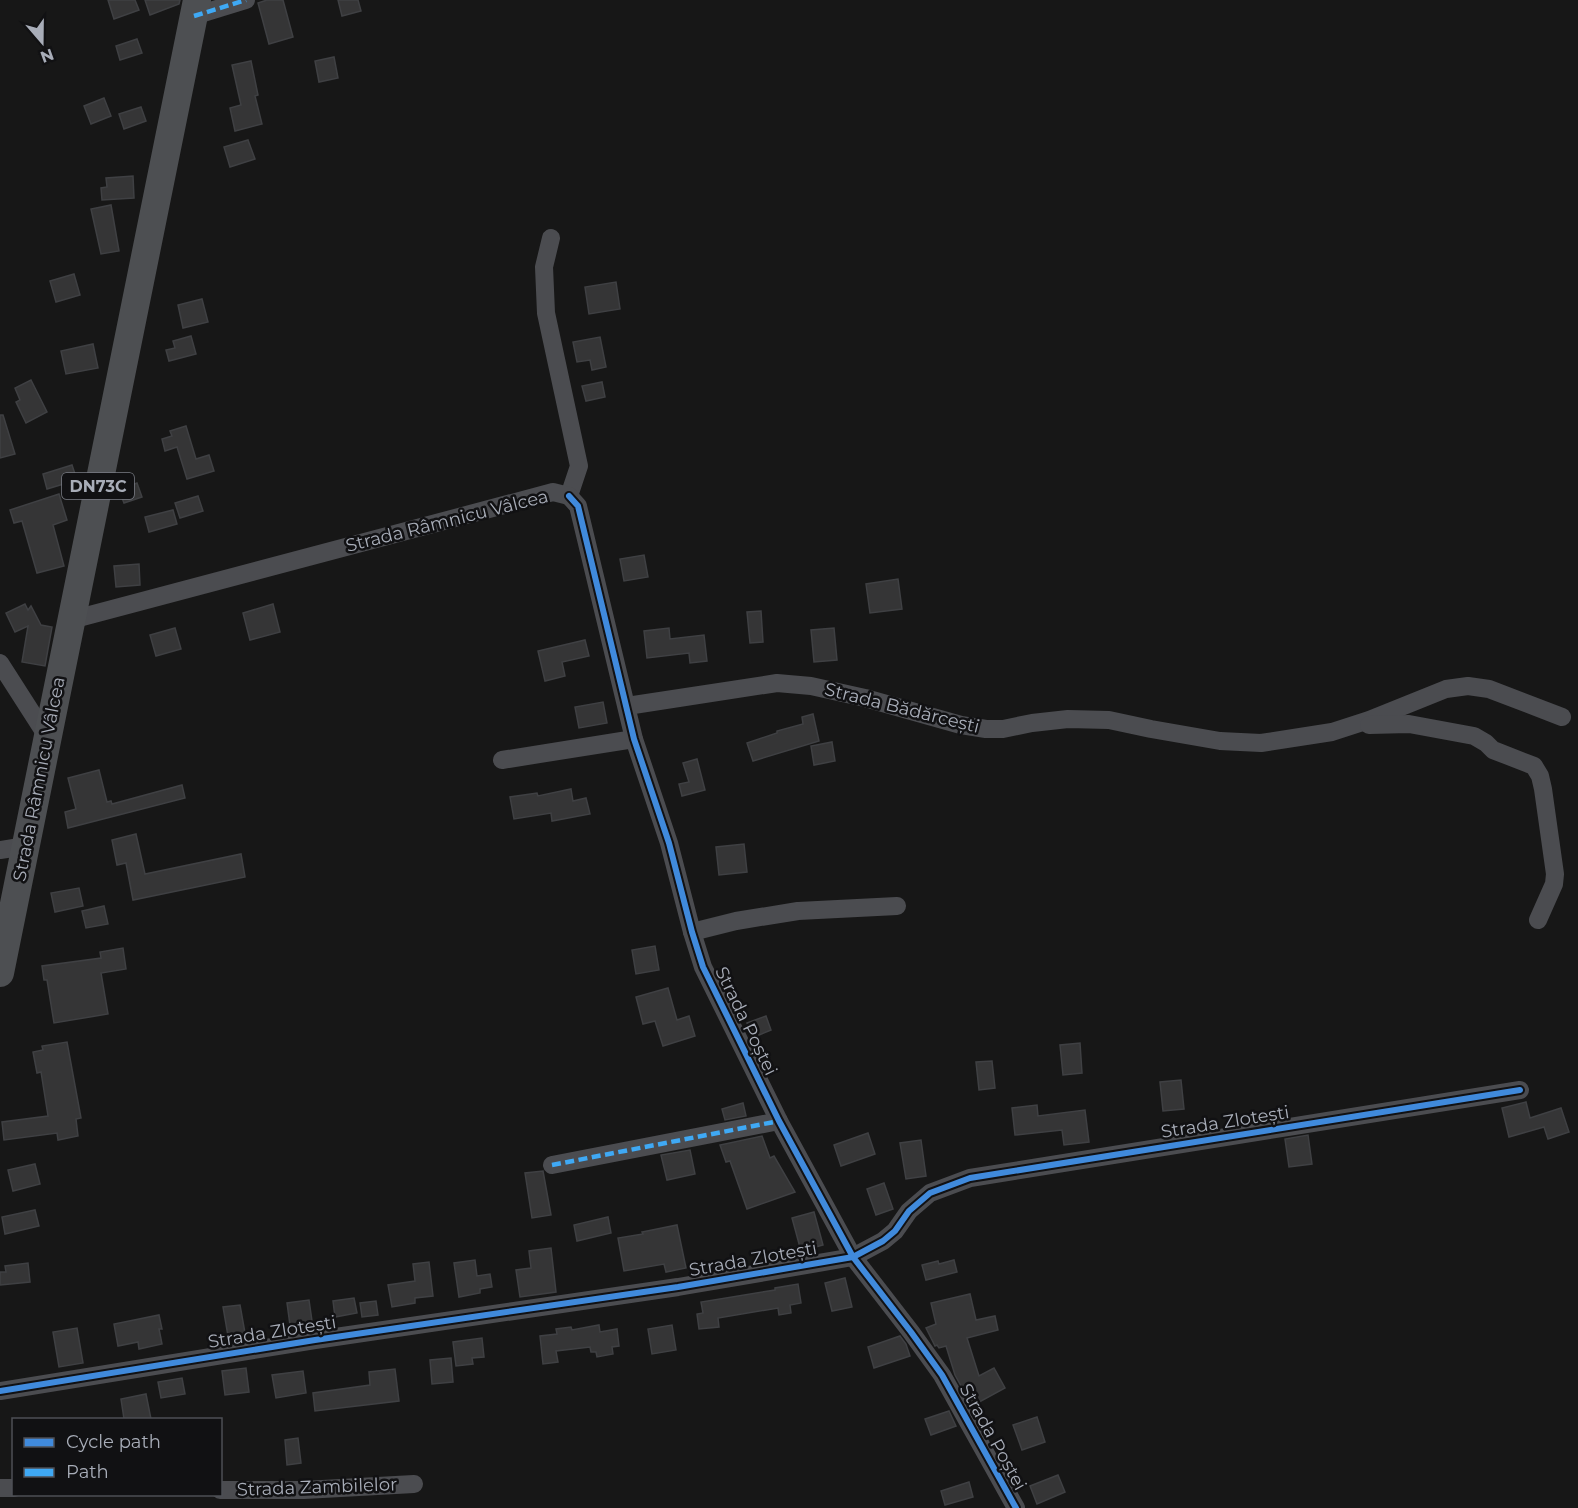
<svg xmlns="http://www.w3.org/2000/svg" width="1578" height="1508" viewBox="0 0 1578 1508" font-family="Montserrat,sans-serif">
<style>
.building{fill:#353536;stroke:#3f4043;stroke-width:1.5}
.lines{fill:none;stroke-linecap:round;stroke-linejoin:round}
.minor{stroke:#4b4c50;stroke-width:18}
.primary{stroke:#4d4f52;stroke-width:28}
.quiet{stroke:#3fa9f5;stroke-width:4.5;stroke-dasharray:9 4.5;stroke-linecap:butt}
.cycleway-casing{stroke:#111113;stroke-width:10}
.cycleway{stroke:#408adc;stroke-width:6}
.labels{text-anchor:middle;stroke-width:5;stroke-linejoin:round;paint-order:stroke}
.shield{fill:#111113;stroke:#7b7e86;stroke-width:1.5}
.shield-label{font-size:16px;font-weight:bold;fill:#a8adb8}
.street-label{font-size:18px;fill:#a8adb8;stroke:#111113}
</style>
<rect width="100%" height="100%" fill="#171717"/>
<g class="building">
<path d="M108,0H135L139,10L114,19Z"/>
<path d="M145,0H180L179,4L150,15Z"/>
<path d="M267,0H283L293,37L269,44L258,3Z"/>
<path d="M338,0H358L361,11L342,16Z"/>
<path d="M137,39L142,53L120,60L116,46Z"/>
<path d="M334,57L338,78L319,82L315,61Z"/>
<path d="M251,61L258,95L255,96L262,124L235,131L230,108L241,105L232,65Z"/>
<path d="M104,98L111,116L91,124L84,106Z"/>
<path d="M141,107L146,121L124,129L119,114Z"/>
<path d="M248,140L255,159L230,167L224,147Z"/>
<path d="M133,176L134,198L102,200L101,188L107,187L106,178Z"/>
<path d="M111,205L119,251L101,254L91,209Z"/>
<path d="M74,274L80,295L56,302L50,281Z"/>
<path d="M616,282L620,309L589,314L585,287Z"/>
<path d="M202,299L208,322L183,328L178,305Z"/>
<path d="M191,336L196,354L169,361L166,350L175,348L173,341Z"/>
<path d="M600,337L606,367L592,370L590,360L577,362L573,342Z"/>
<path d="M93,344L98,368L66,374L61,351Z"/>
<path d="M31,380L47,412L26,423L16,402L20,400L15,388Z"/>
<path d="M602,382L605,397L586,401L582,386Z"/>
<path d="M0,415H3L15,454L0,458Z"/>
<path d="M186,426L196,459L209,455L214,471L187,479L177,447L165,451L162,439L172,436L170,431Z"/>
<path d="M72,465L77,480L47,489L43,474Z"/>
<path d="M137,483L142,497L124,503L119,490Z"/>
<path d="M59,494L67,520L53,525L64,566L37,573L22,521L14,523L10,510Z"/>
<path d="M198,496L203,511L180,518L175,503Z"/>
<path d="M173,510L177,524L149,532L145,517Z"/>
<path d="M644,555L648,577L624,581L620,559Z"/>
<path d="M139,564L140,585L116,587L114,566Z"/>
<path d="M898,579L902,609L870,613L866,584Z"/>
<path d="M25,604L28,610L31,606L41,625L52,627L45,666L22,662L28,626L15,632L6,613Z"/>
<path d="M273,604L280,632L250,640L243,613Z"/>
<path d="M761,611L763,642L750,643L747,612Z"/>
<path d="M175,628L181,649L156,656L150,635Z"/>
<path d="M669,628L670,639L704,635L707,661L690,663L689,653L647,658L644,631Z"/>
<path d="M834,628L837,660L814,662L811,630Z"/>
<path d="M585,640L589,656L562,662L565,676L545,681L538,651Z"/>
<path d="M603,702L607,723L579,728L575,707Z"/>
<path d="M813,714L819,741L753,761L747,743L777,733V731L803,724L802,717Z"/>
<path d="M832,742L835,761L814,765L811,746Z"/>
<path d="M697,759L705,790L682,796L679,784L689,782L683,763Z"/>
<path d="M99,770L107,802L111,801L112,804L182,785L185,798L68,828L65,812L76,809L68,778Z"/>
<path d="M571,789L573,801L586,798L590,814L552,821L551,813L514,819L510,797L537,793L538,796Z"/>
<path d="M136,834L145,874L241,854L245,877L133,900L126,863L117,865L112,840Z"/>
<path d="M744,844L747,872L719,875L716,847Z"/>
<path d="M79,888L83,906L55,912L51,893Z"/>
<path d="M104,906L108,924L86,928L82,911Z"/>
<path d="M655,946L659,970L636,974L632,950Z"/>
<path d="M123,948L126,969L101,973L108,1014L54,1023L47,980H44L42,966L101,958L100,952Z"/>
<path d="M668,988L677,1020L689,1016L695,1036L663,1046L655,1021L643,1024L636,997Z"/>
<path d="M766,1016L771,1030L752,1038L747,1023Z"/>
<path d="M67,1042L81,1118L76,1119L78,1136L58,1140L57,1133L4,1140L2,1122L48,1116L41,1072L37,1073L33,1052L43,1050L42,1046Z"/>
<path d="M1080,1043L1082,1073L1063,1075L1060,1045Z"/>
<path d="M992,1061L995,1088L979,1090L976,1062Z"/>
<path d="M1181,1080L1184,1109L1163,1111L1160,1082Z"/>
<path d="M1526,1102L1530,1118L1561,1108L1569,1132L1548,1139L1544,1127L1509,1137L1502,1108Z"/>
<path d="M743,1103L746,1116L725,1120L722,1109Z"/>
<path d="M1037,1105L1038,1116L1085,1110L1089,1142L1064,1145L1062,1130L1015,1135L1012,1108Z"/>
<path d="M868,1133L875,1154L841,1166L834,1145Z"/>
<path d="M1308,1135L1312,1164L1289,1167L1285,1139Z"/>
<path d="M762,1136L770,1158L774,1156L795,1192L747,1209L730,1161L726,1162L720,1145Z"/>
<path d="M921,1140L926,1176L906,1179L900,1143Z"/>
<path d="M690,1150L695,1174L667,1180L661,1155Z"/>
<path d="M35,1164L40,1184L13,1191L8,1170Z"/>
<path d="M543,1171L551,1215L532,1218L525,1173Z"/>
<path d="M884,1183L893,1209L876,1215L867,1189Z"/>
<path d="M35,1210L39,1226L5,1234L2,1217Z"/>
<path d="M814,1212L823,1245L801,1251L792,1218Z"/>
<path d="M608,1217L611,1233L577,1241L574,1225Z"/>
<path d="M677,1225L686,1268L666,1272L664,1264L624,1271L618,1238L643,1234L642,1232Z"/>
<path d="M551,1248L556,1292L520,1297L516,1270L531,1268L529,1251Z"/>
<path d="M475,1260L477,1276L490,1274L492,1287L480,1289V1293L459,1297L454,1263Z"/>
<path d="M954,1260L957,1272L926,1280L922,1265L938,1261L939,1264Z"/>
<path d="M429,1262L433,1296L415,1298V1303L392,1307L388,1285L415,1281L413,1264Z"/>
<path d="M28,1263L30,1282L0,1285V1272H6L5,1266Z"/>
<path d="M845,1278L852,1307L832,1311L825,1283Z"/>
<path d="M798,1284L801,1303L790,1305L791,1313L779,1315L778,1308L718,1318L719,1327L699,1329L697,1314L703,1313L701,1302L775,1290V1288Z"/>
<path d="M970,1294L976,1320L995,1316L998,1330L967,1338L979,1376L994,1368L1005,1388L972,1406L955,1375L946,1346L939,1348L937,1345L935,1346L926,1328L936,1324L931,1303Z"/>
<path d="M354,1298L357,1313L335,1317L333,1301Z"/>
<path d="M309,1300L312,1321L290,1325L287,1303Z"/>
<path d="M376,1301L378,1315L362,1317L360,1303Z"/>
<path d="M240,1305L245,1333L228,1336L223,1307Z"/>
<path d="M159,1315L162,1329H159L162,1344L139,1349L138,1342L118,1346L114,1324Z"/>
<path d="M599,1325L600,1332L617,1329L619,1346L612,1347L613,1354L597,1357L596,1352H591L590,1347L556,1351L558,1362L543,1364L540,1336L557,1334L556,1329L571,1327L572,1330Z"/>
<path d="M672,1325L676,1350L652,1354L648,1329Z"/>
<path d="M77,1328L83,1363L59,1367L53,1332Z"/>
<path d="M900,1336L906,1344L910,1356L874,1368L868,1347Z"/>
<path d="M482,1338L484,1357L472,1358L473,1364L456,1366L453,1342Z"/>
<path d="M451,1358L453,1382L432,1384L430,1360Z"/>
<path d="M246,1368L249,1392L225,1395L222,1371Z"/>
<path d="M395,1369L399,1401L315,1411L313,1393L370,1385L369,1372Z"/>
<path d="M303,1371L306,1393L276,1398L272,1375Z"/>
<path d="M182,1378L185,1394L161,1398L158,1382Z"/>
<path d="M146,1394L151,1419H124L121,1399Z"/>
<path d="M949,1411L956,1426L931,1435L925,1419Z"/>
<path d="M1037,1417L1045,1442L1022,1450L1013,1425Z"/>
<path d="M298,1438L301,1463L287,1465L285,1440Z"/>
<path d="M1058,1475L1065,1492L1037,1504L1030,1486Z"/>
<path d="M969,1482L973,1497L945,1505L941,1491Z"/>
</g>
<g class="lines">
<g class="minor">
<path d="M194,16L246,0"/>
<path d="M551,238L544,267L546,313L579,466L569,496"/>
<path d="M569,496L578,506L634,739L669,843L692,932L703,967L779,1121L853,1257L911,1332L942,1375L1016,1508"/>
<path d="M71,620L553,492L569,496"/>
<path d="M0,663L48,738"/>
<path d="M627,706L777,683L811,686L865,698L961,725L986,729H1003L1032,723L1068,719L1109,720L1151,729L1220,741L1261,743L1332,732L1369,720L1446,689L1468,686L1489,689L1562,717"/>
<path d="M1369,725L1409,724L1474,736L1486,743L1493,750L1534,766L1540,776L1543,789L1555,874L1554,884L1538,920"/>
<path d="M502,760L634,739"/>
<path d="M0,850L26,846"/>
<path d="M692,932L736,921L798,911L897,906"/>
<path d="M552,1165L779,1121"/>
<path d="M0,1391L315,1340L678,1287L853,1257L883,1241L895,1231L909,1211L930,1193L970,1178L1520,1090"/>
<path d="M0,1488H14"/>
<path d="M220,1490H304L414,1484"/>
</g>
<path class="primary" d="M0,973L197,0"/>
<g class="quiet">
<path d="M194,16L246,0"/>
<path d="M552,1165L779,1121"/>
</g>
<defs>
<g id="cycleway">
<path d="M569,496L578,506L634,739L669,843L692,932L703,967L779,1121L853,1257L911,1332L942,1375L1016,1508"/>
<path d="M0,1391L315,1340L678,1287L853,1257L883,1241L895,1231L909,1211L930,1193L970,1178L1520,1090"/>
</g>
</defs>
<use href="#cycleway" class="cycleway-casing"/>
<use href="#cycleway" class="cycleway"/>
</g>
<g class="labels">
<rect class="shield" x="62" y="473" width="72" height="26" rx="4.5"/>
<g class="shield-label">
<text x="98" y="492">DN73C</text>
</g>
<g class="street-label">
<text transform="translate(447 521) rotate(-14)" y="6">Strada Râmnicu Vâlcea</text>
<text transform="translate(902 708) rotate(14)" y="6">Strada Bădărcești</text>
<text transform="translate(39 779) rotate(-79)" y="6">Strada Râmnicu Vâlcea</text>
<text transform="translate(746 1021) rotate(64)" y="6">Strada Poștei</text>
<text transform="translate(1225 1122) rotate(-9)" y="6">Strada Zlotești</text>
<text transform="translate(753 1259) rotate(-10)" y="6">Strada Zlotești</text>
<text transform="translate(272 1332) rotate(-9)" y="6">Strada Zlotești</text>
<text transform="translate(993 1437) rotate(61)" y="6">Strada Poștei</text>
<text transform="translate(317 1487) rotate(-2)" y="6">Strada Zambilelor</text>
</g>
</g>
<rect x="12" y="1418" width="210" height="78" fill="#111113" stroke="#4d4f55" stroke-width="1.5"/>
<rect x="24" y="1438" width="30" height="9" fill="#408adc" stroke="#4d4f55" stroke-width="1.5"/>
<text x="66" y="1448" font-size="18" fill="#a8adb8">Cycle path</text>
<rect x="24" y="1468" width="30" height="9" fill="#3fa9f5" stroke="#4d4f55" stroke-width="1.5"/>
<text x="66" y="1478" font-size="18" fill="#a8adb8">Path</text>
<g transform="translate(42 42) rotate(160)" stroke="#111113" stroke-width="4.5" paint-order="stroke">
<path d="M0-4.5L10 22L0 15L-10 22Z" fill="#a8adb8"/>
<text y="-9" font-size="16" font-weight="bold" text-anchor="middle" fill="#a8adb8">N</text>
</g>
</svg>
